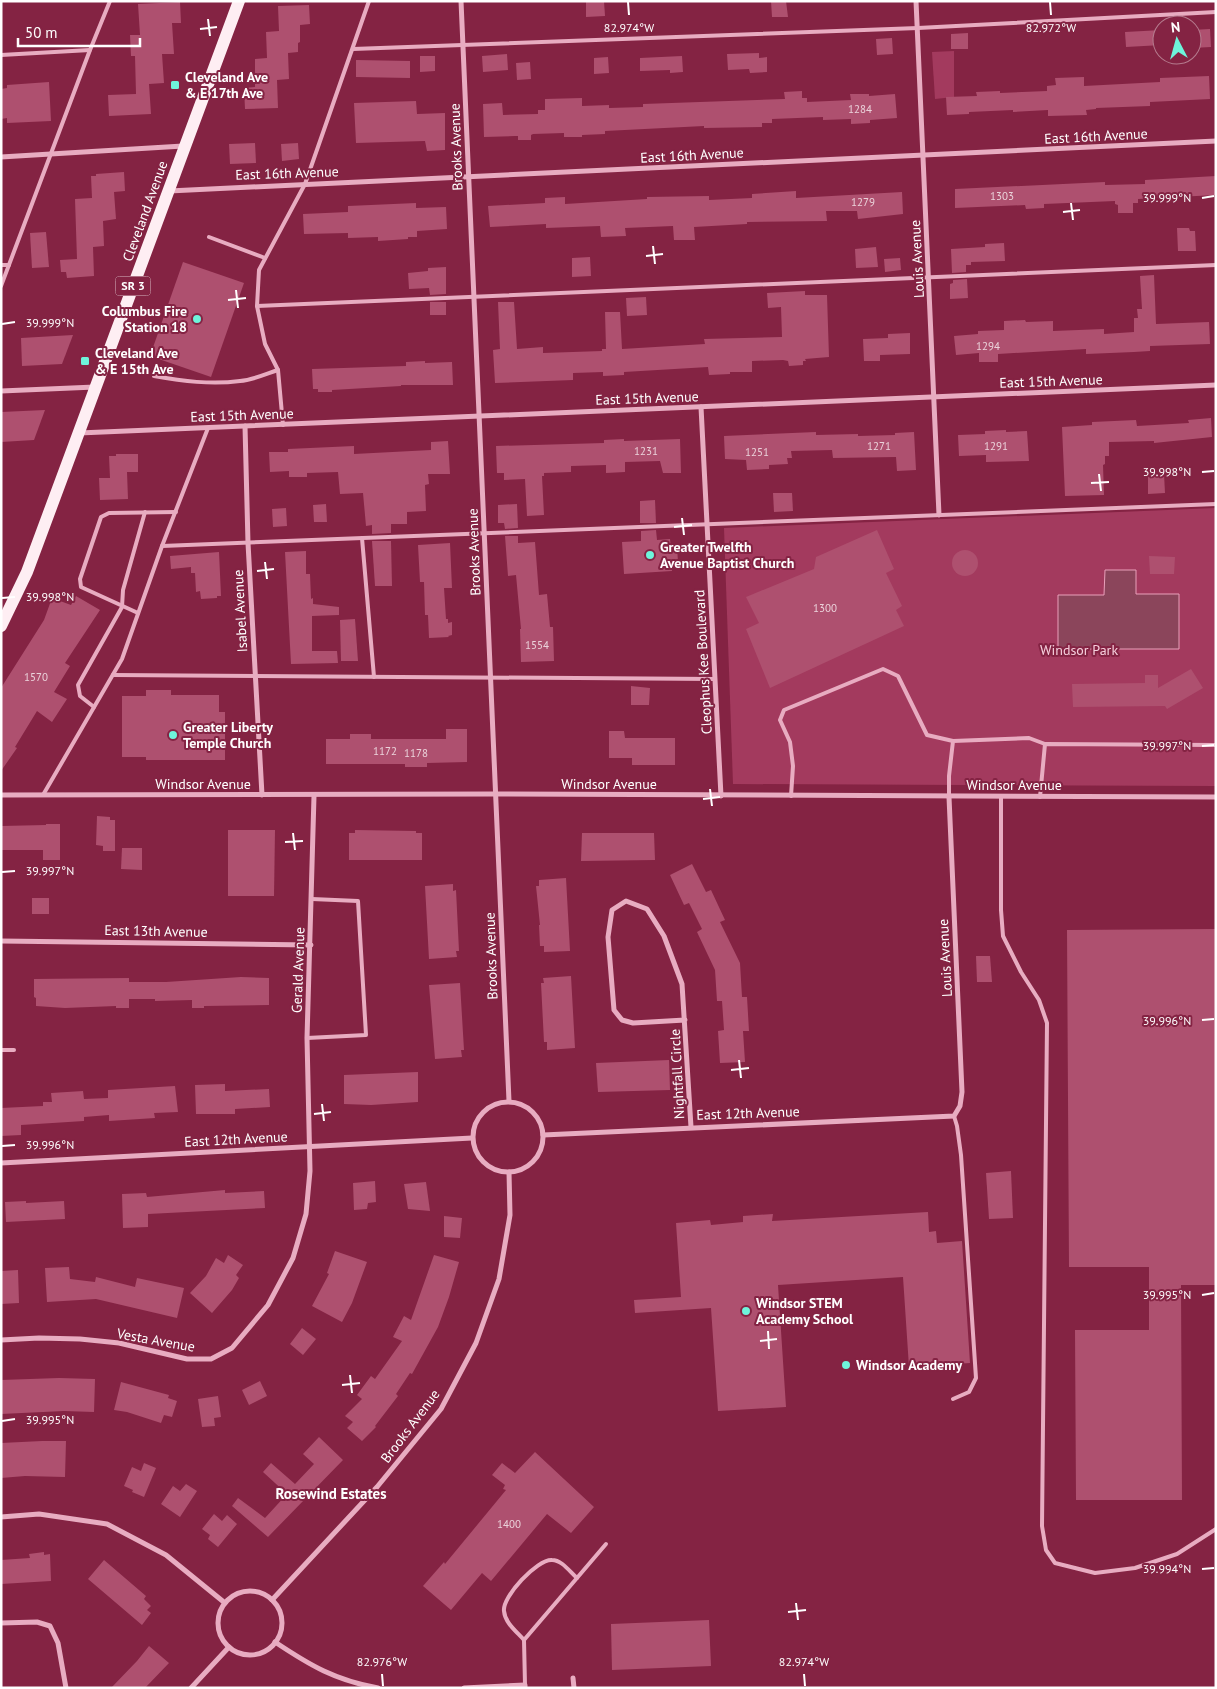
<svg xmlns="http://www.w3.org/2000/svg" width="1217" height="1689" viewBox="0 0 1217 1689" font-family="'PT Sans',sans-serif">
<style>
.green{fill:#a33a5e}
.water{fill:#8b455b;stroke:#e9a0ba}
.building{fill:#ae506f}
.lines{fill:none;stroke-linecap:round;stroke-linejoin:round}
.lane{stroke:#e8acc1;stroke-width:4}
.street{stroke:#e8acc1;stroke-width:5}
.primary{stroke:#feeef3;stroke-width:12}
.ticks{fill:none;stroke:#fff;stroke-width:2}
.poi-dot{fill:#6ef4db;stroke:#842343;stroke-width:2}
.labels{text-anchor:middle;stroke-width:4;stroke-linejoin:round;paint-order:stroke}
.number-label{font-size:11px;fill:#ebd3db}
.shield{fill:#842343;stroke:#dabdc7;stroke-width:1}
.shield-label{font-size:12px;font-weight:bold;fill:#fff}
.poi-label{font-size:14px;font-weight:bold;fill:#fff;stroke:#842343;text-anchor:start}
.street-label{font-size:14px;fill:#fff;stroke:#842343}
.park-label{font-size:14px;fill:#f6d0dd;stroke:#842343}
.neighbourhood-label{font-size:15px;font-weight:bold;fill:#fff;stroke:#842343}
.ticks-label{font-size:12px;text-anchor:middle;fill:#fff;stroke:#842343;stroke-width:4;stroke-linejoin:round;paint-order:stroke}
</style>
<rect width="100%" height="100%" fill="#842343"/>
<g class="green">
<path d="M954,51V97L935,99L932,52Z"/>
<path d="M1216,508V786L733,784L724,528Z"/>
</g>
<path class="water" d="M1105,570H1136V594H1179V649H1058V595H1104Z"/>
<g class="building">
<path d="M586,1H604L605,16L586,17Z"/>
<path d="M771,1H786L788,17H772Z"/>
<path d="M180,2L181,23H172L174,54H162L164,83L149,84L151,114L109,116L108,95L136,94L135,56H131L130,35H140L138,4Z"/>
<path d="M309,5L310,24L300,25V42L298,43V52L288,53L289,79L277,80L278,108L245,109L244,88L255,87V59L267,58L266,32L279,31L278,6Z"/>
<path d="M1210,29L1211,47L1192,48V30Z"/>
<path d="M1162,30V45L1126,47L1125,32Z"/>
<path d="M968,33V49H951V34Z"/>
<path d="M892,38L893,54L877,55L876,39Z"/>
<path d="M759,53V58L767,57V72L750,73L749,69L728,70L727,54Z"/>
<path d="M507,54L508,70L483,72L482,56Z"/>
<path d="M420,56H435V71L420,72Z"/>
<path d="M682,56L683,72L670,73V70L640,71V58Z"/>
<path d="M608,57L609,73L594,74V58Z"/>
<path d="M356,60L410,61V78L356,77Z"/>
<path d="M530,62L531,79L517,80L516,63Z"/>
<path d="M1209,76L1210,99L1150,102V106L1096,108V109L1086,110L1087,115L1048,116V110L1013,112V110L969,112V114L947,115L946,97L977,96L976,92L1000,91V93L1047,91V86L1056,85L1055,78L1084,77V86L1160,82V78Z"/>
<path d="M49,82L51,121L7,123V118L1,119V89L7,88V85Z"/>
<path d="M802,91V98H807V102L851,100L850,94H869V96L895,94L897,118L870,120V123L851,124V119L823,120V117L772,119V123H762V127L704,128V126L605,131V134L582,135V137H564V133L533,134L531,135V140H518V136H515L484,137L483,104L502,103L503,115L538,114V110H545V99L582,98V106L609,105V108L643,107V104L785,99L784,92Z"/>
<path d="M416,101L417,114L445,113V150L427,151L425,141L356,143L354,103Z"/>
<path d="M255,143L256,163L230,164L229,144Z"/>
<path d="M298,143L299,159L282,161L281,144Z"/>
<path d="M124,172L125,191L114,192L116,219L103,221L104,246L93,247L94,276L67,278L66,272H61L60,260L77,259L75,199L92,198L91,176H96V174Z"/>
<path d="M1216,176V195L1138,199V203H1133V213H1118V205L1115,204V201L1044,204V208L1026,209L1025,205L955,208V189L1105,182V185L1145,184V180Z"/>
<path d="M796,191V198L902,192L903,214L858,219L857,211H826L827,221L747,222V224L694,227L695,240H674L673,226L625,228L626,236L601,237L600,226L546,228V224L490,227L488,206L545,203V198L565,197V204L647,199V197L709,196V200L752,198V194Z"/>
<path d="M416,203V208L446,207L447,229L417,231V237H408V239L378,241V237L348,238V233L304,234L303,214L348,212V206Z"/>
<path d="M1177,228H1189L1190,231H1195L1196,251H1178Z"/>
<path d="M46,232L49,267L32,268L30,233Z"/>
<path d="M1004,243L1005,261L971,262V265H966V272L952,273L951,249L985,247V244Z"/>
<path d="M876,247L878,267L856,268L855,249Z"/>
<path d="M590,257L591,276L572,277V258Z"/>
<path d="M900,258L901,270L885,272L884,259Z"/>
<path d="M183,262L244,283L211,377L150,356Z"/>
<path d="M446,267V294L430,295L429,288L409,289L408,273L428,271V268Z"/>
<path d="M1154,275L1156,324L1209,322L1210,344L1150,346V351L1134,352L1086,354V349L998,354V362H979V353L956,355L954,336L978,334V331L1004,330V321L1025,320L1026,322L1053,321V331L1104,329V334L1134,332V318H1138L1137,309H1142L1140,276Z"/>
<path d="M967,279L968,298L950,299V284L953,283V280Z"/>
<path d="M805,291V295H827L829,357L805,359L806,361H803V365L789,366L788,361L783,360L752,361V372H730V374L709,375L708,367L624,372V375L603,376V372L573,373V380L495,383L493,350L500,349L498,302H514L517,349L543,347V353L602,351V349H606L605,312H620L622,349L705,344L704,339L782,337L781,307L768,308L767,293Z"/>
<path d="M646,297L647,315L627,316L626,298Z"/>
<rect x="430" y="302" width="16" height="13"/>
<path d="M910,333V354L880,355V361H864L863,339L888,338V334Z"/>
<path d="M73,335L62,364L22,366L21,338Z"/>
<path d="M425,361V363L452,362L453,385H401V386L332,390V392H318V389H313L312,369L406,366V362Z"/>
<path d="M45,410L34,440L1,442V412Z"/>
<path d="M1211,418L1212,437L1154,443V441L1109,442V456H1105V464L1103,465L1104,495L1065,496L1062,427L1092,425V422L1136,420L1137,426L1189,423L1188,420Z"/>
<path d="M1006,430V432L1027,431L1029,461L986,462V455L959,456L958,435L985,434V431Z"/>
<path d="M816,432V435L858,434V436L895,435V433L914,432L916,470L897,471L896,457L833,458L832,450L791,451L792,458H787L788,464L769,465V469L747,470L746,460L725,459L724,436Z"/>
<path d="M624,439V441L680,439L681,473H663L660,461L625,462V472L606,473V465L571,466V472L544,473V476H542L544,515L527,516L525,479L504,480V473H497L496,446L604,443V440Z"/>
<path d="M448,441L450,474H428L429,484L425,485L426,511L407,512V524H391V533L372,534V525L366,526L363,493L340,494L338,472L307,473V477H289V471L270,472L269,452H288V449L354,446V454L431,450V442Z"/>
<path d="M116,454H138V472H127L128,499L100,500L99,478H110L109,456H116Z"/>
<path d="M1164,474L1165,493L1148,494V475Z"/>
<path d="M773,493H792L793,511L774,512Z"/>
<path d="M655,500L656,523H640V501Z"/>
<path d="M326,504L327,522H314L313,505Z"/>
<path d="M517,504L518,528L505,529L504,523H498V505Z"/>
<path d="M286,508L287,526L273,527L272,509Z"/>
<path d="M656,530L657,540L670,539L671,549L677,548L678,561H671L672,571L624,574L622,542L641,541V531Z"/>
<path d="M877,530L894,569L886,573L902,606L896,610L904,626L770,688L746,629L759,623L746,597L814,569L816,557Z"/>
<path d="M505,536H518V543L535,542L539,595L547,594L550,627H553L554,661L521,662L520,629H521L516,575L508,576Z"/>
<path d="M372,541H391L392,586H375Z"/>
<path d="M450,543L452,588H444L446,619H448V623L452,622V635L448,636L449,637L429,638L428,615H425L424,582H420L418,545Z"/>
<circle cx="965" cy="563" r="13"/>
<path d="M306,551V574H310L311,599L313,598V604L339,607V615L312,616V651H337L338,663L291,664L285,552Z"/>
<path d="M219,552L221,596H217V598L201,599L200,591L196,592L195,573H191V567L171,569L170,556Z"/>
<path d="M1149,556L1175,557L1174,574H1150Z"/>
<path d="M76,596L100,610L65,663L70,666L54,692L67,699L52,722L37,711L15,747L17,748L1,771V688L44,620L52,598L71,605Z"/>
<path d="M355,619L358,661H341L340,620Z"/>
<path d="M1191,669L1203,688L1167,709L1165,706L1073,707L1072,684L1145,683V675H1158V688Z"/>
<path d="M631,686L650,688L649,705H631Z"/>
<path d="M146,690H171V695H219V712H225V760H146V757H122V696H146Z"/>
<path d="M446,729H467V762L427,763V767H405V764H326V739H350V734H371V739H446Z"/>
<path d="M609,731H624L625,738H675V765H632V758H609Z"/>
<path d="M97,816L110,817V820H115V851H103V846L96,845Z"/>
<path d="M46,824H60V860H43V850H1V826L46,825Z"/>
<path d="M228,830H275L274,896H228Z"/>
<path d="M355,830L416,831V833H422V860H349V833H355Z"/>
<path d="M582,833H654L655,860L581,861Z"/>
<path d="M122,848H142V870L121,869Z"/>
<path d="M692,864L706,892L711,890L725,920L720,922L740,963L742,997H747L749,1031H743L745,1062L720,1063L718,1031L724,1030L722,1001H717L715,970L697,932L702,929L689,903L684,905L670,875Z"/>
<path d="M566,878L570,951L544,952V946H540L539,925H540L536,886H539V880Z"/>
<path d="M453,884V891L456,890L459,951H456L457,957L429,959L425,886Z"/>
<rect x="32" y="898" width="17" height="16"/>
<path d="M1216,929V1285H1181L1182,1500H1076L1075,1330H1149V1267H1069L1067,930Z"/>
<path d="M976,956H990L992,982H977Z"/>
<path d="M571,976L575,1048L547,1050V1042H544L541,983H544L543,978Z"/>
<path d="M241,977L269,978V1005L204,1006V1008H192V1000L155,1001V999H129V1008H116V1006L65,1008L36,1006V998L34,997V979L129,978V982H166Z"/>
<path d="M460,983L464,1050H461L462,1057L435,1059L429,985Z"/>
<path d="M669,1060L670,1090L598,1092L596,1063Z"/>
<path d="M418,1072V1102L371,1105L344,1104V1075Z"/>
<path d="M225,1084V1091L269,1089L270,1107L235,1109V1114H196L195,1085Z"/>
<path d="M175,1086L178,1112L154,1113L155,1118L109,1121V1115L84,1117V1121L21,1125V1135L1,1136V1108L43,1106V1102H52L51,1093L83,1091L84,1099L108,1098V1090Z"/>
<path d="M1011,1171L1013,1218L989,1219L986,1173Z"/>
<path d="M375,1181L376,1202L368,1203L367,1209L354,1210L353,1183Z"/>
<path d="M426,1182L430,1211L408,1209L404,1184Z"/>
<path d="M225,1190V1193L264,1191L265,1208L148,1214V1227L123,1228L122,1194L146,1193L147,1197Z"/>
<path d="M26,1201V1203L64,1201L65,1219L6,1222L5,1202Z"/>
<path d="M928,1212L929,1232L936,1231L937,1243L962,1241L970,1363L909,1367L903,1277L778,1285L786,1407L718,1411L711,1308L635,1313L634,1300L681,1297L676,1223L710,1220L711,1225L743,1222V1216L773,1214L772,1221Z"/>
<path d="M444,1216L462,1218L460,1238L444,1237Z"/>
<path d="M335,1251L367,1262L352,1303L342,1322L312,1306L329,1274L327,1273Z"/>
<path d="M228,1255L243,1265L236,1275L239,1278L232,1290L212,1313L190,1293L206,1276L216,1258L224,1263Z"/>
<path d="M434,1255L459,1262L449,1297L438,1327L412,1374L410,1373L396,1394L398,1396L375,1426L376,1427L362,1441L347,1428L353,1422L345,1416L362,1399L357,1395L371,1376L375,1379L402,1341L393,1337L404,1316L411,1320Z"/>
<path d="M69,1267L70,1279L95,1282L96,1277L135,1287L137,1278L184,1288L177,1318L96,1299L47,1302L45,1268Z"/>
<path d="M18,1270L19,1303L1,1304V1271Z"/>
<path d="M302,1328L316,1339L303,1355L290,1344Z"/>
<path d="M59,1378L95,1379L94,1412L64,1411L1,1414V1380Z"/>
<path d="M260,1381L267,1396L249,1405L242,1390Z"/>
<path d="M121,1382L169,1395L168,1398L177,1401L172,1417L164,1415L161,1423L127,1412L114,1410Z"/>
<path d="M218,1396L221,1417L214,1418L215,1426L202,1427L198,1399Z"/>
<path d="M319,1437L343,1460L268,1537L232,1506L238,1498L265,1518L287,1494L263,1472L271,1463L295,1484L314,1464L303,1454Z"/>
<path d="M42,1441H66L65,1477L25,1476L1,1478V1443Z"/>
<path d="M535,1452L594,1507L571,1533L547,1514L491,1581L482,1573L451,1610L423,1586L444,1562L445,1564L506,1490L503,1489L505,1485L492,1475L502,1463L515,1473Z"/>
<path d="M144,1463L156,1468L144,1497L132,1492L133,1490L124,1486L132,1467L141,1471Z"/>
<path d="M186,1484L197,1491L180,1517L161,1504L173,1486L180,1491Z"/>
<path d="M214,1514L222,1521L227,1515L237,1524L218,1547L208,1539L210,1535L202,1529Z"/>
<path d="M44,1552V1555L50,1554L51,1581L1,1584V1560L30,1558L29,1554Z"/>
<path d="M104,1560L146,1596L144,1599L151,1606L147,1610L151,1613L142,1625L88,1579Z"/>
<path d="M709,1620L711,1666L612,1670L611,1624Z"/>
<path d="M149,1646L169,1663L145,1688H111L137,1661Z"/>
</g>
<g class="lines">
<g class="lane">
<path d="M353,49L918,28L1216,12"/>
<path d="M1,55L90,50"/>
<path d="M209,237L265,258"/>
<path d="M1,265H9"/>
<path d="M1,286L90,50L110,1"/>
<path d="M257,306L1216,265"/>
<path d="M154,376C182,381 211,385 240,381C253,380 266,374 278,370"/>
<path d="M283,425L278,370L265,344L257,306L259,270L305,184L369,1"/>
<path d="M362,538L374,677"/>
<path d="M162,546L1216,504"/>
<path d="M138,613L81,587L80,579L101,517L109,513L176,512"/>
<path d="M113,675L715,679"/>
<path d="M94,707L80,696L78,685L122,607L123,590L145,512"/>
<path d="M43,795L122,659L162,546L208,428"/>
<path d="M791,796L793,766L790,742L780,720L784,710L883,669L898,676L927,735L953,741"/>
<path d="M1001,796V910L1003,936L1021,972L1039,1000L1047,1023L1042,1526L1046,1550L1055,1563L1095,1573L1135,1568L1177,1554L1216,1529"/>
<path d="M949,797V776L953,741L1029,738L1045,744"/>
<path d="M1040,797L1045,744L1216,745"/>
<path d="M307,1038L366,1035L358,901L312,899"/>
<path d="M1,1050H14"/>
<path d="M953,1399L969,1392L976,1378L961,1155L957,1126L954,1116"/>
<path d="M524,1640C517,1632 505,1623 504,1611C502,1597 537,1559 552,1560C562,1560 570,1572 577,1578"/>
<path d="M525,1685L524,1640L606,1544"/>
</g>
<g class="street">
<path d="M461,1L509,1101"/>
<path d="M916,1L939,515"/>
<path d="M1,157L183,146"/>
<path d="M169,191L1216,141"/>
<path d="M1,391L95,387"/>
<path d="M701,407L721,796"/>
<path d="M245,426L248,543L262,795"/>
<path d="M79,433L1216,385"/>
<path d="M1,795L495,794L1216,797"/>
<path d="M1,941L311,945"/>
<path d="M685,1020L633,1023L622,1020L614,1010L608,937L612,910L626,901L647,909L664,936L682,984L691,1127"/>
<circle cx="508" cy="1137" r="35"/>
<path d="M543,1135L954,1116L960,1106L962,1092L949,797"/>
<path d="M1,1163L472,1138"/>
<path d="M1,1340L39,1338L80,1339L119,1343L187,1359H211L232,1348L268,1305L293,1258L306,1214L310,1171L307,1038L314,796"/>
<path d="M1,1517L39,1514L107,1524L166,1555L225,1603"/>
<circle cx="250" cy="1623" r="32"/>
<path d="M272,1600L377,1487L441,1409L476,1343L499,1279L510,1215L509,1172"/>
<path d="M1,1623L37,1622L50,1626L58,1643L66,1688"/>
<path d="M275,1642C311,1666 335,1680 378,1688"/>
<path d="M573,1678L574,1688"/>
<path d="M191,1688L229,1647"/>
<path d="M464,1688L525,1685V1688"/>
</g>
<path class="primary" d="M1,626L27,572L239,1"/>
</g>
<path class="ticks" d="M628,2L629,15M1050,2L1051,15M208,19L210,36M200,29L217,27M1202,198L1214,196M1071,203L1073,220M1063,212L1080,210M653,246L655,264M646,256L663,254M236,290L238,308M228,300L246,298M2,324L15,322M1202,472L1214,471M1099,474L1101,491M1091,483L1109,482M682,518L684,535M674,527L692,525M265,562L267,579M257,571L274,569M2,598L15,597M1202,746L1214,745M710,789L712,806M703,799L720,797M293,833L295,850M285,842L303,841M2,872L15,871M1202,1020L1214,1019M739,1060L741,1078M731,1070L749,1068M322,1104L324,1121M314,1114L331,1112M2,1146L15,1145M1202,1295L1214,1293M768,1331L769,1349M760,1341L777,1339M350,1375L352,1393M342,1385L360,1383M2,1421L15,1419M1202,1569L1214,1568M796,1603L798,1620M788,1612L806,1610M382,1674L383,1686M804,1674L805,1686"/>
<g class="poi-dot">
<rect x="170" y="80" width="10" height="10" rx="2.5"/>
<circle cx="197" cy="319" r="5"/>
<rect x="80" y="356" width="10" height="10" rx="2.5"/>
<circle cx="650" cy="555" r="5"/>
<circle cx="173" cy="735" r="5"/>
<circle cx="746" cy="1311" r="5"/>
<circle cx="846" cy="1365" r="5"/>
</g>
<g class="labels">
<g class="number-label">
<text x="860" y="113">1284</text>
<text x="1002" y="200">1303</text>
<text x="863" y="206">1279</text>
<text x="988" y="350">1294</text>
<text x="879" y="450">1271</text>
<text x="996" y="450">1291</text>
<text x="646" y="455">1231</text>
<text x="757" y="456">1251</text>
<text x="825" y="612">1300</text>
<text x="537" y="649">1554</text>
<text x="36" y="681">1570</text>
<text x="385" y="755">1172</text>
<text x="416" y="757">1178</text>
<text x="509" y="1528">1400</text>
</g>
<rect class="shield" x="115.5" y="276.5" width="35" height="19" rx="4"/>
<g class="shield-label">
<text x="133" y="290">SR 3</text>
</g>
<g class="poi-label">
<text x="185" y="82">Cleveland Ave<tspan x="185" dy="16">&amp; E 17th Ave</tspan></text>
<text x="187" y="316" text-anchor="end">Columbus Fire<tspan x="187" dy="16">Station 18</tspan></text>
<text x="95" y="358">Cleveland Ave<tspan x="95" dy="16">&amp; E 15th Ave</tspan></text>
<text x="660" y="552">Greater Twelfth<tspan x="660" dy="16">Avenue Baptist Church</tspan></text>
<text x="183" y="732">Greater Liberty<tspan x="183" dy="16">Temple Church</tspan></text>
<text x="756" y="1308">Windsor STEM<tspan x="756" dy="16">Academy School</tspan></text>
<text x="856" y="1370">Windsor Academy</text>
</g>
<g class="street-label">
<text transform="translate(1096 136) rotate(-3)" y="5">East 16th Avenue</text>
<text transform="translate(456 147) rotate(-92)" y="5">Brooks Avenue</text>
<text transform="translate(692 155) rotate(-3)" y="5">East 16th Avenue</text>
<text transform="translate(287 173) rotate(-2)" y="5">East 16th Avenue</text>
<text transform="translate(145 211) rotate(-70)" y="5">Cleveland Avenue</text>
<text transform="translate(917 259) rotate(-93)" y="5">Louis Avenue</text>
<text transform="translate(1051 381) rotate(-2)" y="5">East 15th Avenue</text>
<text transform="translate(647 398) rotate(-2)" y="5">East 15th Avenue</text>
<text transform="translate(242 415) rotate(-2)" y="5">East 15th Avenue</text>
<text transform="translate(474 552) rotate(-92)" y="5">Brooks Avenue</text>
<text transform="translate(240 611) rotate(-93)" y="5">Isabel Avenue</text>
<text transform="translate(703 662) rotate(-93)" y="5">Cleophus Kee Boulevard</text>
<text x="203" y="789">Windsor Avenue</text>
<text x="609" y="789">Windsor Avenue</text>
<text x="1014" y="790">Windsor Avenue</text>
<text transform="translate(156 931) rotate(1)" y="5">East 13th Avenue</text>
<text transform="translate(491 956) rotate(-92)" y="5">Brooks Avenue</text>
<text transform="translate(945 958) rotate(-93)" y="5">Louis Avenue</text>
<text transform="translate(298 970) rotate(-88)" y="5">Gerald Avenue</text>
<text transform="translate(677 1074) rotate(-93)" y="5">Nightfall Circle</text>
<text transform="translate(748 1113) rotate(-2)" y="5">East 12th Avenue</text>
<text transform="translate(236 1139) rotate(-3)" y="5">East 12th Avenue</text>
<text transform="translate(156 1340) rotate(10)" y="5">Vesta Avenue</text>
<text transform="translate(410 1426) rotate(-53)" y="5">Brooks Avenue</text>
</g>
<g class="park-label">
<text x="1079" y="655">Windsor Park</text>
</g>
<g class="neighbourhood-label">
<text x="331" y="1499">Rosewind Estates</text>
</g>
</g>
<g class="ticks-label">
<text x="629" y="32">82.974°W</text>
<text x="1051" y="32">82.972°W</text>
<text x="1167" y="202">39.999°N</text>
<text x="50" y="327">39.999°N</text>
<text x="1167" y="476">39.998°N</text>
<text x="50" y="601">39.998°N</text>
<text x="1167" y="750">39.997°N</text>
<text x="50" y="875">39.997°N</text>
<text x="1167" y="1025">39.996°N</text>
<text x="50" y="1149">39.996°N</text>
<text x="1167" y="1299">39.995°N</text>
<text x="50" y="1424">39.995°N</text>
<text x="1167" y="1573">39.994°N</text>
<text x="382" y="1666">82.976°W</text>
<text x="804" y="1666">82.974°W</text>
</g>
<rect width="1217" height="1689" fill="none" stroke="#ffffff" stroke-width="5"/>
<g transform="translate(1177 40) rotate(354)"><circle r="24" fill="#842343" stroke="#b57b8e"/>
<path d="M0-4L9 19L0 12L-9 19Z" fill="#6ef4db"/>
<text y="-8" font-size="14" font-weight="bold" text-anchor="middle" fill="#ffffff">N</text>
</g>
<path d="M18 38v8h122v-8" fill="none" stroke="#ffffff" stroke-width="2.5"/>
<text x="25" y="38" font-size="15" fill="#ffffff" stroke="#842343" stroke-width="4" paint-order="stroke">50 m</text>
</svg>
